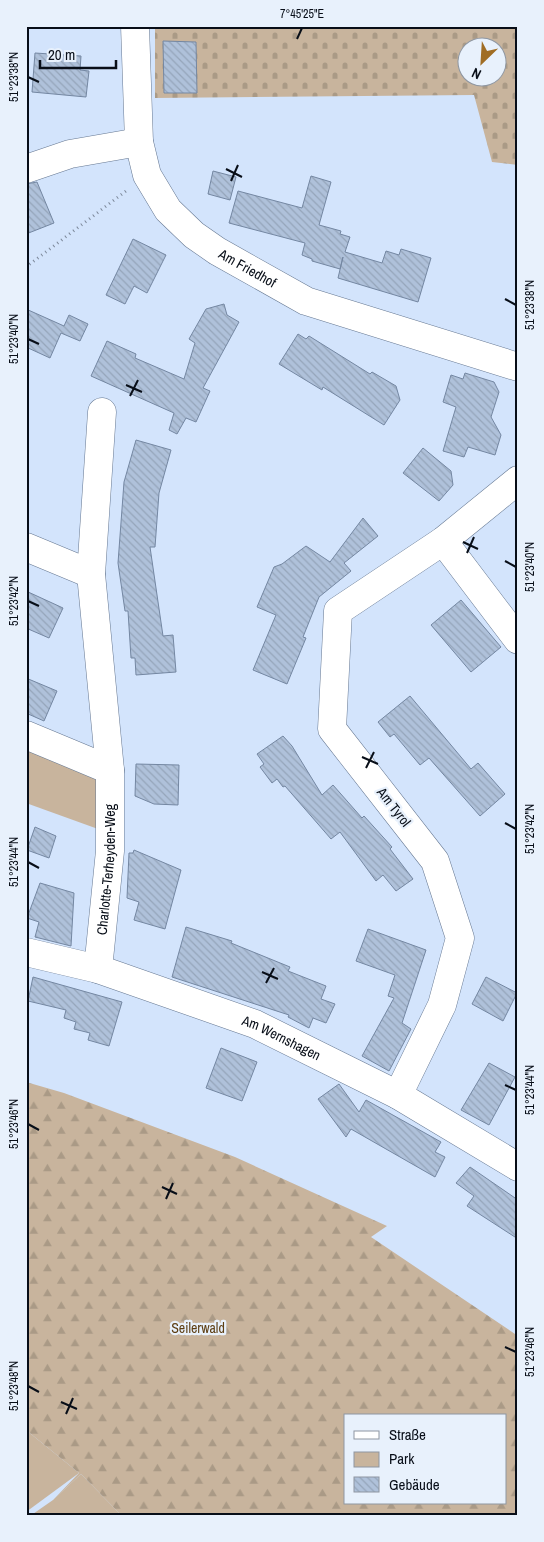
<svg xmlns="http://www.w3.org/2000/svg" width="544" height="1542" viewBox="0 0 544 1542" font-family="'Archivo Narrow',sans-serif">
<style>
.green{fill:#c8b49d}
.forest{fill:url(#forest-firs);fill-rule:evenodd}
.cemetery{fill:url(#cemetery-stones);fill-rule:evenodd}
.building{fill:url(#building-back-hatch);stroke:#7487a2}
.lines{fill:none;stroke-linecap:round;stroke-linejoin:round}
.street-casing{stroke:#667892;stroke-width:29}
.path{stroke:#7c889a;stroke-width:3;stroke-dasharray:1 4;stroke-linecap:butt}
.street{stroke:#fff;stroke-width:28}
.ticks{fill:none;stroke:#080e18;stroke-width:2}
.labels{text-anchor:middle;stroke-width:4.5;stroke-linejoin:round;paint-order:stroke}
.street-label{font-size:14px;fill:#080e18;stroke:#e8f1fc}
.park-label{font-size:14px;fill:#5d3e13;stroke:#e8f1fc}
.neatline{fill:none;stroke:#080e18;stroke-width:2}
.ticks-label{font-size:12px;text-anchor:middle;fill:#080e18}
</style>
<defs>
<pattern id="forest-firs" width="22" height="20" patternUnits="userSpaceOnUse" patternTransform="scale(1.25)"><rect width="22" height="20" fill="#c8b49d"/><path d="M5 1l3.5 6h-7zM16 11l3.5 6h-7z" fill="#aa9a86"/></pattern>
<pattern id="cemetery-stones" width="16" height="16" patternUnits="userSpaceOnUse" patternTransform="scale(1.25)"><rect width="16" height="16" fill="#c8b49d"/><path d="M2 7V4a2 2 0 0 1 4 0v3zM10 15v-3a2 2 0 0 1 4 0v3z" fill="#aa9a86"/></pattern>
<pattern id="building-back-hatch" width="6" height="6" patternUnits="userSpaceOnUse" patternTransform="scale(1.25)"><rect width="6" height="6" fill="#afc1da"/><path d="M-1 5l2 2M0 0l6 6M5-1l2 2" fill="none" stroke="#95a5ba"/></pattern>
</defs>
<rect width="100%" height="100%" fill="#d3e4fc"/>
<g class="green">
<path d="M26,740L102,772L98,829L26,803Z"/>
<path d="M26,1430L79,1473L26,1512Z"/>
<path d="M81,1474L122,1516H30L53,1500Z"/>
</g>
<path class="forest" d="M26,1082L64,1093L235,1157L387,1226L371,1237L518,1336V1516H122L81,1474L53,1500L79,1473L26,1430ZM345,1416H505V1503H345Z"/>
<path class="cemetery" d="M155,26H518V165L492,162L474,95L155,98ZM466,48H496V78H466Z"/>
<g class="building">
<path d="M163,41L196,42L197,93H164Z"/>
<path d="M35,53L81,56L80,70L89,71L86,97L32,92Z"/>
<path d="M213,171L236,177L230,200L208,194Z"/>
<path d="M311,176L331,182L319,225L341,231L340,234L350,237L345,252L382,263L386,251L399,255L401,249L431,258L418,302L338,278L343,257L340,269L312,261V259L302,255L305,243L229,223L238,191L302,208Z"/>
<path d="M37,182L54,223L26,234V184Z"/>
<path d="M133,239L166,255L147,293L134,286L125,304L106,295Z"/>
<path d="M224,304L227,315L239,322L203,388L210,391L196,422L186,418L177,434L169,430L174,413L91,376L107,341L136,354L135,358L184,379L195,343L189,339L206,309Z"/>
<path d="M26,309L64,326L69,315L88,324L80,341L61,333L50,358L26,347Z"/>
<path d="M298,334L306,339L309,336L370,374L372,372L396,386L400,400L384,425L323,387L322,390L279,364Z"/>
<path d="M465,373L494,382L499,392L491,417L501,435L495,455L468,447L464,457L443,451L456,407L443,402L451,375L463,379Z"/>
<path d="M136,440L171,450L159,493L155,547H150L163,636L173,635L176,672L136,675L135,658H131L128,611H125L118,563L124,482Z"/>
<path d="M423,448L451,471L453,485L439,501L403,473Z"/>
<path d="M363,518L378,536L344,563L351,571L319,597L303,637L306,638L287,684L253,670L276,615L257,607L274,567L282,564L306,546L330,562Z"/>
<path d="M26,591L63,608L49,638L26,628Z"/>
<path d="M461,600L501,647L471,672L431,625Z"/>
<path d="M26,678L57,691L44,721L26,713Z"/>
<path d="M410,696L471,769L478,763L505,794L480,816L429,758L420,765L394,734L390,737L378,722Z"/>
<path d="M283,736L292,746L322,795L333,785L362,818L364,816L392,847L390,849L413,879L396,891L383,875L376,881L340,832L331,839L285,786L283,787L277,779L272,783L260,767L264,764L257,754Z"/>
<path d="M136,764L179,765L178,805L154,804L135,796Z"/>
<path d="M35,827L56,836L49,858L27,850Z"/>
<path d="M134,850L181,870L165,929L134,920L139,902L127,898L129,853H133Z"/>
<path d="M40,883L74,893L71,946L35,937L39,922L27,918Z"/>
<path d="M186,927L232,941L231,943L290,967L288,971L326,986L321,999L335,1004L326,1023L313,1018L309,1028L288,1017L289,1015L172,977Z"/>
<path d="M368,929L426,950L402,1023L411,1029L389,1071L362,1056L394,998L388,996L395,975L356,961Z"/>
<path d="M33,977L122,1002L109,1046L88,1040L90,1033L74,1029L76,1022L64,1018L66,1010L28,1001Z"/>
<path d="M486,977L517,993L503,1021L472,1004Z"/>
<path d="M221,1048L257,1062L242,1101L206,1088Z"/>
<path d="M489,1063L515,1077L489,1125L461,1110Z"/>
<path d="M339,1084L359,1112L366,1100L441,1142L435,1152L445,1157L435,1177L351,1129L346,1137L318,1099Z"/>
<path d="M470,1167L518,1200V1239L467,1206L474,1196L456,1183Z"/>
</g>
<g class="lines">
<defs>
<g id="street">
<path id="s1" d="M135,26L139,142L147,175L168,210L194,235L217,251L306,301L518,367"/>
<path d="M26,169L70,154L139,142"/>
<path d="M443,541L518,640"/>
<path d="M26,547L91,574"/>
<path d="M26,735L110,770"/>
<path id="s2" d="M26,952L98,969L255,1024L398,1095L518,1167"/>
<path id="s3" d="M98,969L110,851V770L91,574L102,412"/>
<path d="M398,1095L442,1005L460,938L435,861L332,729L338,611L443,541L518,480"/>
</g>
</defs>
<use href="#street" class="street-casing"/>
<path class="path" d="M26,268L30,264L126,191"/>
<use href="#street" class="street"/>
</g>
<path class="ticks" d="M297,39L302,28M28,77L39,82M226,169L242,177M231,181L238,165M505,299L516,305M28,339L39,344M126,385L142,392M130,396L138,380M463,542L478,549M467,553L474,537M505,561L516,567M28,601L39,606M362,757L378,764M366,768L374,752M505,823L516,829M28,862L39,868M262,972L278,979M266,983L274,968M505,1085L516,1090M28,1124L39,1130M162,1187L177,1194M166,1199L173,1183M505,1347L516,1352M28,1386L39,1392M61,1402L77,1409M66,1414L73,1398"/>
<g class="labels">
<g class="street-label">
<text dy="5" stroke="none"><textPath href="#s1" startOffset="290">Am Friedhof</textPath></text>
<text transform="translate(394 807) rotate(52)" y="5">Am Tyrol</text>
<text dy="5" stroke="none"><textPath href="#s3" startOffset="100">Charlotte-Terheyden-Weg</textPath></text>
<text dy="5" stroke="none"><textPath href="#s2" startOffset="270">Am Wernshagen</textPath></text>
</g>
<g class="park-label">
<text x="198" y="1333">Seilerwald</text>
</g>
</g>
<rect width="544" height="1542" fill="none" stroke="#e8f1fc" stroke-width="55"/>
<rect x="344" y="1414" width="162" height="90" fill="#e8f1fc" stroke="#8e96a1"/>
<rect x="354" y="1431" width="25" height="8" fill="#ffffff" stroke="#8e96a1"/>
<text x="389" y="1440" font-size="15" fill="#080e18">Straße</text>
<rect x="354" y="1452" width="25" height="15" fill="#c8b49d" stroke="#8e96a1"/>
<text x="389" y="1464" font-size="15" fill="#080e18">Park</text>
<rect x="354" y="1477" width="25" height="15" fill="url(#building-back-hatch)" stroke="#8e96a1"/>
<text x="389" y="1490" font-size="15" fill="#080e18">Gebäude</text>
<g transform="translate(482 62) rotate(205)"><circle r="24" fill="#e8f1fc" stroke="#8e96a1"/>
<path d="M0-4L9 19L0 12L-9 19Z" fill="#a06d24"/>
<text y="-8" font-size="14" font-weight="bold" text-anchor="middle" fill="#080e18">N</text>
</g>
<path d="M40 60v8h76v-8" fill="none" stroke="#080e18" stroke-width="2.5"/>
<text x="48" y="60" font-size="15" fill="#080e18" stroke="#e8f1fc" stroke-width="4" paint-order="stroke">20 m</text>
<rect x="28" y="28" width="488" height="1486" class="neatline"/>
<g class="ticks-label">
<text x="302" y="18">7°45'25"E</text>
<text transform="translate(14 77) rotate(-90)" y="4">51°23'38"N</text>
<text transform="translate(530 305) rotate(-90)" y="4">51°23'38"N</text>
<text transform="translate(14 339) rotate(-90)" y="4">51°23'40"N</text>
<text transform="translate(530 567) rotate(-90)" y="4">51°23'40"N</text>
<text transform="translate(14 601) rotate(-90)" y="4">51°23'42"N</text>
<text transform="translate(530 829) rotate(-90)" y="4">51°23'42"N</text>
<text transform="translate(14 862) rotate(-90)" y="4">51°23'44"N</text>
<text transform="translate(530 1090) rotate(-90)" y="4">51°23'44"N</text>
<text transform="translate(14 1124) rotate(-90)" y="4">51°23'46"N</text>
<text transform="translate(530 1352) rotate(-90)" y="4">51°23'46"N</text>
<text transform="translate(14 1386) rotate(-90)" y="4">51°23'48"N</text>
</g>
</svg>
